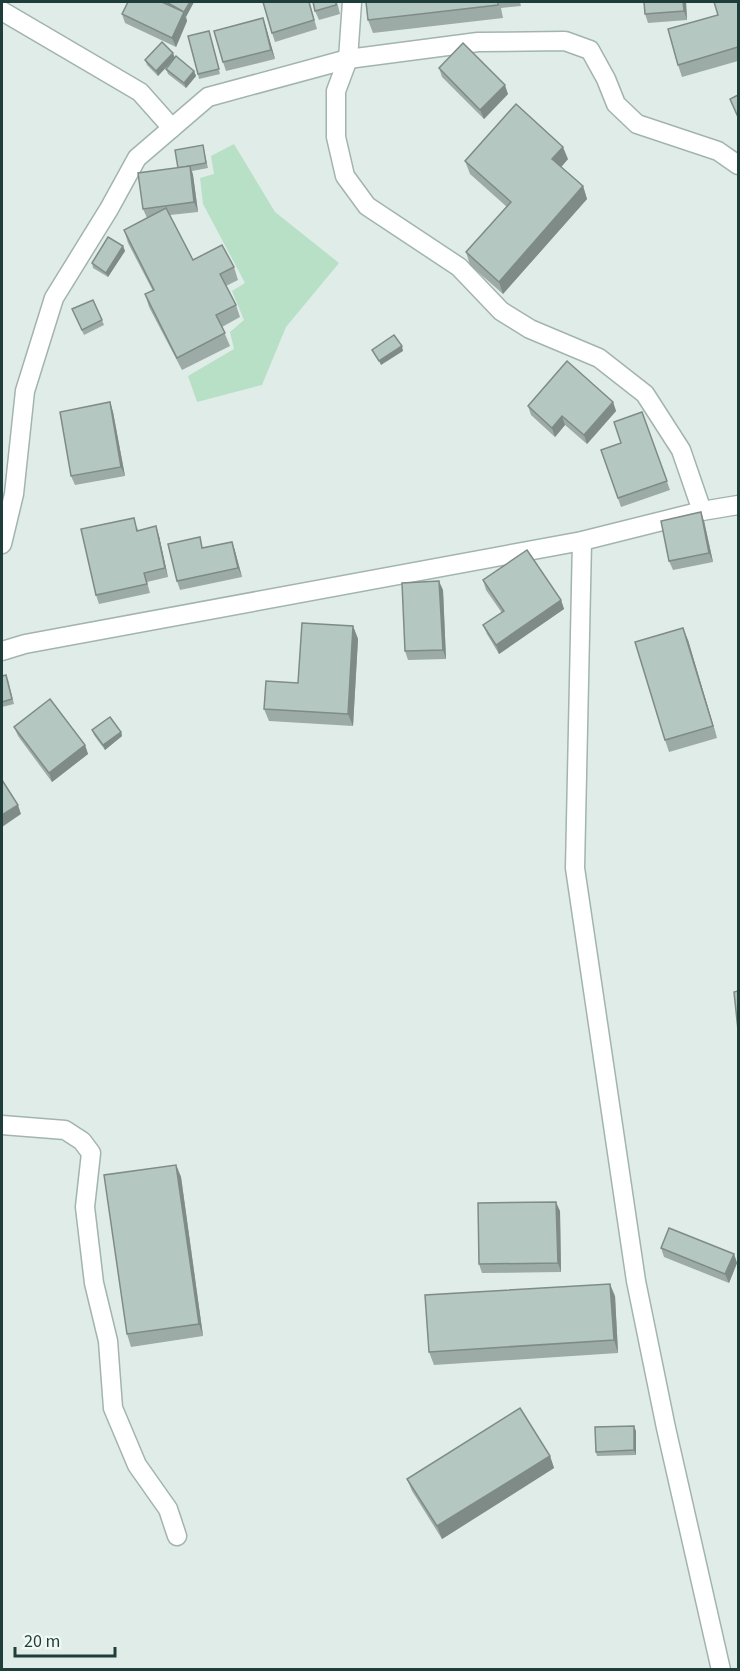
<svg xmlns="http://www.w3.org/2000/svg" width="740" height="1671" viewBox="0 0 740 1671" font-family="'Source Sans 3',sans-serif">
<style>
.green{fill:#b7e0c6}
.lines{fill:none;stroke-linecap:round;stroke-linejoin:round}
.minor-casing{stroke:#a2b4b0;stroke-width:21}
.minor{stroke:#fff;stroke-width:18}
.wall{fill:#9caba6}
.shaded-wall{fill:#7f8b87}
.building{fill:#b5c7c1;stroke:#7f8b87;stroke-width:1.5}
</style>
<rect width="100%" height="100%" fill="#e0ece8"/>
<path class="green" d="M234,144L275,212L339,263L286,327L262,385L197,402L188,376L234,349L230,332L244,320L232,291L245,283L203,204L200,178L214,174L211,156Z"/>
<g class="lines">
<defs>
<g id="minor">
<path d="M352,2L348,59L336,91V137L345,176L367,206L459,267L501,311L530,329L599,358L645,394L681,450L702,511"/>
<path d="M2,11L140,92L172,128"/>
<path d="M582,541L575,868L636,1281L666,1428L721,1670"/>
<path d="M2,544L14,494L25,391L54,298L109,209L137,158L208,97L348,59L478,42L565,41L590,50L606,79L616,104L637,124L718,151L738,165"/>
<path d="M2,651L25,644L582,541L702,511L738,505"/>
<path d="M2,1125L65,1130L82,1141L91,1153L85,1207L94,1283L108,1341L113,1408L137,1465L168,1509L177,1536"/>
</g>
</defs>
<use href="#minor" class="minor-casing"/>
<use href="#minor" class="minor"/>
</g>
<g class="wall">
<path d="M128,2H194L186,16L187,21L176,47L125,23L122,14Z"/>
<path d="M309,2L317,29L275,42L272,33Z"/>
<path d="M337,2L340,14L319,20L315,11Z"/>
<path d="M366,2H520L521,6L501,8L503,18L373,33L368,20Z"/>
<path d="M644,2H686L687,20L648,23L645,14Z"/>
<path d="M738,2V61L682,77L678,65L718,15Z"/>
<path d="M263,18L275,59L226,71L223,62Z"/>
<path d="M209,31L220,74L199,79L198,74Z"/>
<path d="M174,58L158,76L147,65L145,60L175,58L194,71L196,76L186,88L168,74L166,69Z"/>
<path d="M439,68L508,94L484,119L442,77Z"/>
<path d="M204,150L208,168L192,171L193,175L198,212L170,215L193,260L234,267L238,280L226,286L236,305L240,317L222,327L230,346L182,370L149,307L145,294L153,291L128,243L124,230L147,218L143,209L178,168Z"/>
<path d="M568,159L561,167L583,186L587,199L503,294L470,265L466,252L507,207L470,174L465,161Z"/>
<path d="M123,246L125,251L108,277L93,268L92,263Z"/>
<path d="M72,309L102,320L104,325L84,335Z"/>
<path d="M110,402L113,412L125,476L75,485L71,476Z"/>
<path d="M613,402L616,411L587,444L565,425L555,437L531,415L528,406Z"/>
<path d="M642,412L670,490L621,507L601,450L621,443Z"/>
<path d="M704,521L713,562L673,570L669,561Z"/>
<path d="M137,527L138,531L159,536L168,577L147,582L150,593L99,604L96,595Z"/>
<path d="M232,542L235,551L242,577L180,590L177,581L203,548Z"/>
<path d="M483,580L561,600L564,609L499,654L487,634L483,625L502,613L486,590Z"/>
<path d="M443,590L446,659L408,660L405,651Z"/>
<path d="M353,626L358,639L353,726L269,721L264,709L298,683Z"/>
<path d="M688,640L717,738L669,752L665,740Z"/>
<path d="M2,676L8,680L14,704L2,707Z"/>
<path d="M14,727L85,745L88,754L52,782L18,736Z"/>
<path d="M92,730L121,732L122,736L105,750L94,735Z"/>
<path d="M176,1165L181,1177L203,1336L131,1347L127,1334Z"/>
<path d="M560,1211L561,1272L482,1273L479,1264Z"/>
<path d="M661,1248L734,1254L737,1263L729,1283L664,1257Z"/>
<path d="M615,1296L618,1353L434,1365L429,1352Z"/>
<path d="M636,1431V1455L597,1456L596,1452Z"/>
<path d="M550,1456L554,1468L442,1539L412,1491L407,1479Z"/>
</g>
<g class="shaded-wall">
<path d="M190,2H194L186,17L184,12Z"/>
<path d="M683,2H686L687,20L684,11Z"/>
<path d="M184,12L187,21L176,47L172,38Z"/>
<path d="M263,18L266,27L275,59L271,50Z"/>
<path d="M173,53L175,58L158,76L156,71Z"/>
<path d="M194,71L196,76L186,88L184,83Z"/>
<path d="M505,85L508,94L484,119L480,110Z"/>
<path d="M563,147L568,159L557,172L552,159Z"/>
<path d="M190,166L193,175L198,212L194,202Z"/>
<path d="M583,186L587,199L503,294L499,282Z"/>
<path d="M123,246L125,251L108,277L106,273Z"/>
<path d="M402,346L403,351L381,365L379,361Z"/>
<path d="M110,402L113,412L125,476L121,467Z"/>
<path d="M613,402L616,411L587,444L584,435Z"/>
<path d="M562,416L565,425L555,437L552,428Z"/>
<path d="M701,512L704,521L713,562L709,553Z"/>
<path d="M156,526L159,536L168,577L165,568Z"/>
<path d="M232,542L235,551L242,577L238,568Z"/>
<path d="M439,581L443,590L446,659L443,650Z"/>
<path d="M561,600L564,609L499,654L496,645Z"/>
<path d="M353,626L358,639L353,726L348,714Z"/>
<path d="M683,628L688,640L717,738L713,726Z"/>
<path d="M121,732L122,736L105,750L103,745Z"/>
<path d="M85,745L88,754L52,782L49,773Z"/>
<path d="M18,805L21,814L2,827V815Z"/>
<path d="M176,1165L181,1177L203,1336L199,1324Z"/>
<path d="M556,1202L560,1211L561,1272L558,1263Z"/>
<path d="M734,1254L737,1263L729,1283L725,1274Z"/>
<path d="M610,1284L615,1296L618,1353L614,1340Z"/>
<path d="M634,1426L636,1431V1455L634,1450Z"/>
<path d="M550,1456L554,1468L442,1539L437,1526Z"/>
</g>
<g class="building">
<path d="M128,2H162L184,12L172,38L122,14Z"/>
<path d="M166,2H190L184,12Z"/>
<path d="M263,2H309L314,20L272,33Z"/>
<path d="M313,2H336V5L315,11Z"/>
<path d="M366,2H498V5L368,20Z"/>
<path d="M644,2H683L684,11L645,14Z"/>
<path d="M714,2H738V47L678,65L668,29L718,15Z"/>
<path d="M263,18L271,50L223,62L214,31Z"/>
<path d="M209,31L219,69L198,74L188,36Z"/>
<path d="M162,42L173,53L156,71L145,60Z"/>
<path d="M463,43L505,85L480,110L439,68Z"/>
<path d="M176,56L194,71L184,83L166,69Z"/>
<path d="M738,95V117L730,99Z"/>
<path d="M516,104L563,147L552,159L583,186L499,282L466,252L511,202L465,161Z"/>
<path d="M203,145L206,163L178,168L175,150Z"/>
<path d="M190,166L194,202L143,209L138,173Z"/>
<path d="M166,208L193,260L222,245L234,267L220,274L236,305L216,315L225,333L177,358L145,294L154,290L124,230Z"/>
<path d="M108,237L123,246L106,273L92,263Z"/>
<path d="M93,300L102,320L82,330L72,309Z"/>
<path d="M394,335L402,346L379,361L372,350Z"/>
<path d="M567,361L613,402L584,435L562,416L552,428L528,406Z"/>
<path d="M110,402L121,467L71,476L60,412Z"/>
<path d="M642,412L667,481L618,498L601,450L621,443L614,422Z"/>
<path d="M701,512L709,553L669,561L661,521Z"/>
<path d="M134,518L137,531L156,526L165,568L144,573L147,584L96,595L81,529Z"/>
<path d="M200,537L202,548L232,542L238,568L177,581L168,544Z"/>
<path d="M527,550L561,600L496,645L483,625L504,611L483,580Z"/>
<path d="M439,581L443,650L405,651L402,583Z"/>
<path d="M302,623L353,626L348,714L264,709L266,681L298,683Z"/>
<path d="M683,628L713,726L665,740L635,642Z"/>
<path d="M6,675L12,699L2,702V676Z"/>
<path d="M50,699L85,745L49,773L14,727Z"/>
<path d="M110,717L121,732L103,745L92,730Z"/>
<path d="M2,780L18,805L2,815Z"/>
<path d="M738,991V1030L734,992Z"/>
<path d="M176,1165L199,1324L127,1334L104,1175Z"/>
<path d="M556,1202L558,1263L479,1264L478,1203Z"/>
<path d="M669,1228L734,1254L725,1274L661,1248Z"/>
<path d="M610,1284L614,1340L429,1352L425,1295Z"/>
<path d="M520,1408L550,1456L437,1526L407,1479Z"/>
<path d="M634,1426V1450L596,1452L595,1427Z"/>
</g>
<rect width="740" height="1671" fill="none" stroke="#1f3e39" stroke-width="6"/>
<path d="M15 1647v9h100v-9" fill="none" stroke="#1f3e39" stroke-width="3"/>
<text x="24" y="1647" font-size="18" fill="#1f3e39" stroke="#f1f9f5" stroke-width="4.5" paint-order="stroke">20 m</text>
</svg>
